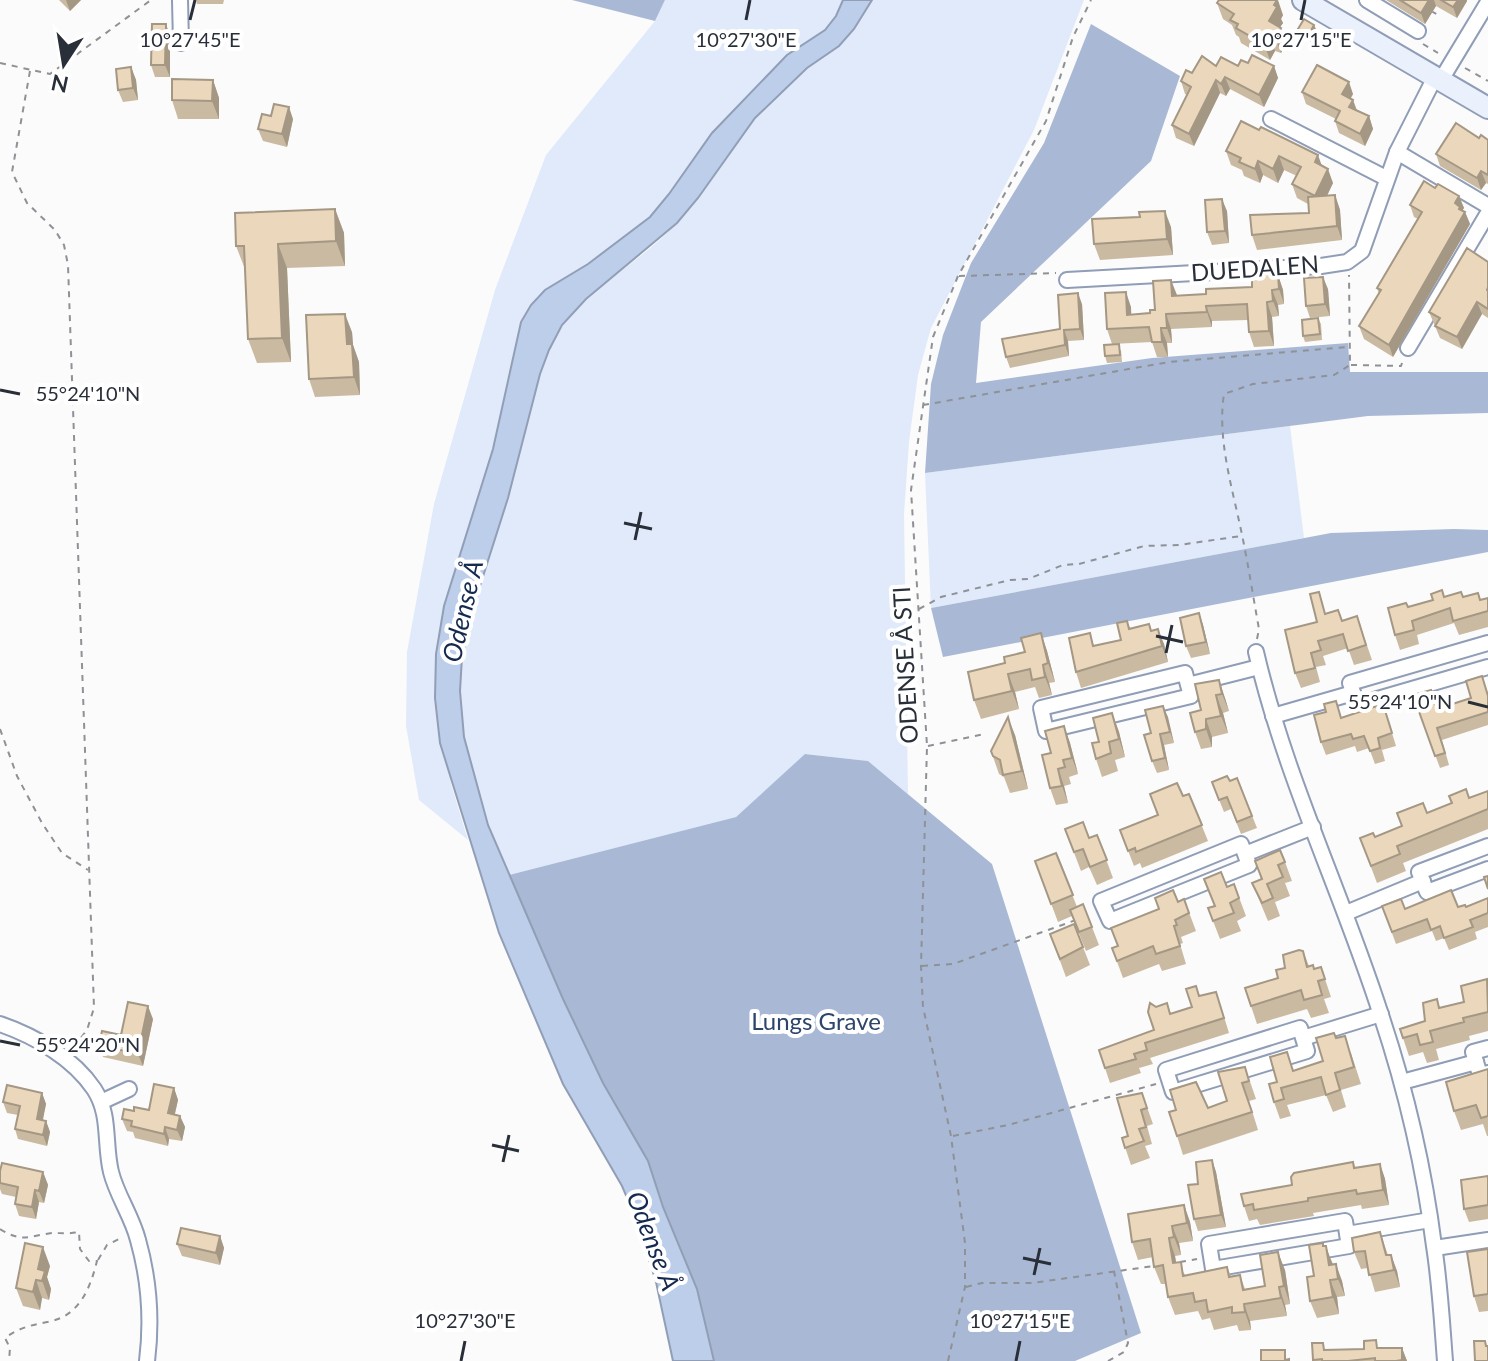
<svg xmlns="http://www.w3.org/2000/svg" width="1488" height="1361" viewBox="0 0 1488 1361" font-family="Lato,sans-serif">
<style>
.green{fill:#e0eafb}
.forest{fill:#a9b9d5}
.water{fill:#bdceea;stroke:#919eb5;stroke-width:2}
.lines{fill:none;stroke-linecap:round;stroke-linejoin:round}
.street-casing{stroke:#8f9db6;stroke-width:18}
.secondary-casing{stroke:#8f9db6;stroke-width:24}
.path{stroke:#8e9196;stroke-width:2;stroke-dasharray:6 6;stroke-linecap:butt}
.street{stroke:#fff;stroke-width:14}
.secondary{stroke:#eaf1fd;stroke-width:20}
.wall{fill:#cabaa2}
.shaded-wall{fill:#a49784}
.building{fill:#ebd8bc;stroke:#a49784;stroke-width:2}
.ticks{fill:none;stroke:#292f39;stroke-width:3}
.labels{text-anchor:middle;stroke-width:8;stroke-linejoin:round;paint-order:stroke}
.street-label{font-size:24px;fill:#292f39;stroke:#fff}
.park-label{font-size:24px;fill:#2d446b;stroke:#fff}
.water-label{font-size:26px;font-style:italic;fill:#152a4f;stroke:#fff}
.ticks-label{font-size:20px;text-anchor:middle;fill:#292f39;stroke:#fff;stroke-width:8;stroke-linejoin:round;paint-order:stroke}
</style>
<rect width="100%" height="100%" fill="#fbfbfb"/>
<g class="green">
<path d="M665,0H843L836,16L825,30L787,55L712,133L669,194L650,217L588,264L545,290L521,322L493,449L444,606L436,654L451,784L468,840L419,800L406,726L407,652L434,504L495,290L546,155L655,21Z"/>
<path d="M872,0H1084L1034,130L931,328L918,375L909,442L904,514L908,794L868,761L806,754L736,817L509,875C480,806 452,733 462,658C471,592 499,529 516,465C528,422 536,357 565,323C597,283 644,259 678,222C712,184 735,138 770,102C782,89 796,76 811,65C820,58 832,52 840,44C854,31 862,16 872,0Z"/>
<path d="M1290,426L1304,538L931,608L925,473Z"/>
</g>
<g class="forest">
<path d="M572,0H665L655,21Z"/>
<path d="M1091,24L1180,76L1151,161L981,322L976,383L1152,358L1348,343L1350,372H1488V413L1368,416L925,473L931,384L943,335L971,263L1044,143Z"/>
<path d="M1454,529L1488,530V552L943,657L931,608L1331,533Z"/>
<path d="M805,754L868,761L992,864L1141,1333L1075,1361H714L697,1289L663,1207L648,1161L603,1083L563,999L509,875L736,817Z"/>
</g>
<path class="water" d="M843,0H872L854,29L839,46L807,68L755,118L698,198L677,223L586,299L562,325L549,350L540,374L508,498L479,589L462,657L460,691L464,737L488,825L563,999L603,1083L648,1161L663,1207L697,1289L714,1361H673L656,1282L637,1221L622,1186L563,1084L499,933L440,743L435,698L436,654L444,606L493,449L521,322L531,305L545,290L588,264L650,217L669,194L712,133L787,55L825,30L836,16Z"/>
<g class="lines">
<defs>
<g id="street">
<path d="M180,0L181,43"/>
<path d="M1367,0L1418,31"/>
<path d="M1441,80L1488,2"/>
<path d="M1271,119L1386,178"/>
<path d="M1397,152L1488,206"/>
<path d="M1067,280L1321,266L1347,262L1362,251L1397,152L1435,77"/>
<path d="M1408,348L1488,213"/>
<path d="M1488,643L1350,683L1357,705L1488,667"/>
<path d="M1256,652C1285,777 1342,893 1381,1015C1406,1090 1424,1167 1434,1246C1440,1284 1442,1323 1445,1361"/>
<path d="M1188,685L1191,696L1046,731L1041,708L1185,673L1188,685L1259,667"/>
<path d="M1273,716L1353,693"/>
<path d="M1488,846L1419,872L1427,892L1488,869"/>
<path d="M1245,854L1249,865L1110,921L1101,901L1241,844L1245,854L1313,827"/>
<path d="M1346,913L1423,881"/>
<path d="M0,1024C35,1036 73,1058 94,1089C111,1115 104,1143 111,1172C117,1196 132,1216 138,1240C149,1279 152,1321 147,1361"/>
<path d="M1303,1038L1307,1051L1173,1092L1166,1070L1300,1028L1303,1038L1381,1014"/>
<path d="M1488,1048L1473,1052L1480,1075L1488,1073"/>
<path d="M1402,1082L1476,1062"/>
<path d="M101,1102L129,1089"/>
<path d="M1347,1234L1349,1246L1213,1269L1209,1244L1345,1221L1347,1234L1430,1220"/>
<path d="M1435,1248L1488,1240"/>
</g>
<path id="secondary" d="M1303,0L1488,108"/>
</defs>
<use href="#street" class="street-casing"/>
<use href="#secondary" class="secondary-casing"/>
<g class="path">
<path d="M1431,11L1440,16"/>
<path d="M1423,44L1438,53"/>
<path d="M0,63L50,74L151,0"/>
<path d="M1465,68L1488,81"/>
<path d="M30,71L12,172L27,203L55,230L64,245L68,265L94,1008L87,1030L73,1048"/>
<path d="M959,276L1056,273"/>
<path d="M1351,365L1401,366L1402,363"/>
<path d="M923,405L1169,362L1349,347"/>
<path d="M919,609L941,597L1010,580L1028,579L1063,565L1079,564L1144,546L1179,545L1241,536"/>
<path d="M1257,639L1259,629C1253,596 1248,563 1241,530C1232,487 1217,438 1224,394L1253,384L1334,375L1350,365L1349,275"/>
<path d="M0,729L17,776L42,823L62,853L88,870"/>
<path d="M928,746L984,734"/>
<path d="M922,966L953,964L1076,920"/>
<path d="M953,1136L1008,1125L1156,1084"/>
<path d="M0,1229C22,1243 28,1236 52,1233C61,1233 70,1234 79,1232L80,1249L89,1261H97C90,1289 79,1317 47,1322C32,1325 18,1328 5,1338L10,1348L9,1361"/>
<path d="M98,1260L107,1245L121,1238"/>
<path d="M1180,1262L1197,1259"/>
<path d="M966,1287L982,1283H1032L1154,1266"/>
<path d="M948,1361L965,1287V1243L951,1136L923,1007L921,966L927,746L911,490L933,337L958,276L1046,121L1073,37L1091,0"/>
<path d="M1108,1361L1124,1352L1128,1343L1114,1271"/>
</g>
<use href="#street" class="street"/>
<use href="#secondary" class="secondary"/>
</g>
<g class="wall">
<path d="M59,0H81L70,11Z"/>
<path d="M196,0H224L223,4H197Z"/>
<path d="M1386,0H1467V1L1457,18L1436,6L1425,24Z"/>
<path d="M1217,3L1283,15L1281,19L1283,23L1280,27L1286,43L1281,53L1275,51L1270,60L1241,43L1239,37L1236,35L1232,25L1223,19Z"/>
<path d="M166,24L170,37V77H155L151,65Z"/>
<path d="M1314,25L1317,32L1311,42L1300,35L1298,29Z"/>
<path d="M1248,63L1274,66L1278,78L1264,107L1230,89L1226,96L1220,93L1194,146L1176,138L1172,125L1187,95L1185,94L1181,81L1192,73L1216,66H1238Z"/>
<path d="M131,67L136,80L138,100L123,102L118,90Z"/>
<path d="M213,80L219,98V119H178L172,100Z"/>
<path d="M1302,92L1353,94L1351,98L1353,100L1357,110L1369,116L1373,129L1365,146L1339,133L1335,121L1336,119L1306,104Z"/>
<path d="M271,116L293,119L287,147L263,141L258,129Z"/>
<path d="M1241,121L1322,165L1333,183L1327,196L1335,195L1340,210L1342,240L1257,250L1252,235L1309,213L1308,204L1297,198L1292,184L1297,176L1284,170L1278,183L1263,175L1260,183L1244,176L1242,170L1231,165L1226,151Z"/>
<path d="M1479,138L1488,140V184L1486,183L1481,190L1440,166L1436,154Z"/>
<path d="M1435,188L1459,196L1464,208L1462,210L1465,212L1470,224L1393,357L1364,339L1359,326L1379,294L1377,288L1418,219L1414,217L1410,205Z"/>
<path d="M335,209L344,233L345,266L287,268L291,362L257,363L248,339L245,269L236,246Z"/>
<path d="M1227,211L1229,243L1212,245L1207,232Z"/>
<path d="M1171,227L1173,255L1100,260L1094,244Z"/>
<path d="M1488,262V318L1482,314L1462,349L1440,338L1429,312Z"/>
<path d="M1278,275L1283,290L1284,304L1278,305L1279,316L1272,317L1274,346L1254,347L1249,332L1248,320L1212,321V327L1171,329L1172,343H1167L1168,357H1157L1152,342L1112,344L1107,329L1131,307V315L1150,313L1177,296L1206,294L1252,287Z"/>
<path d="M1328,289L1330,316L1310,318L1306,306Z"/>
<path d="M1082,304L1084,340L1068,341L1069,356L1010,368L1006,357L1060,329Z"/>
<path d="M1318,318L1321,324L1322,340L1305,342L1303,336Z"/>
<path d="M352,332L353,345L359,362L360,395L315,397L309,379Z"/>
<path d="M1121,350L1122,362L1107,363L1105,356Z"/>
<path d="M1444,596L1463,597L1480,600L1488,598V627L1459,635L1454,623L1417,635L1419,644L1400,650L1395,635L1408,607Z"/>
<path d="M1199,613L1203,625L1210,654L1191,658L1186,646Z"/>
<path d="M1326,614L1342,620L1357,616L1372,660L1354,665L1348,648L1323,656L1326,665L1316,667L1320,682L1301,688L1295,673L1317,622Z"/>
<path d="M1127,621L1130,628L1152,630L1164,644L1168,662L1081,688L1076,672L1094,646L1121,640Z"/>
<path d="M1041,633L1047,651L1055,682L1049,683L1052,695L1039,698L1035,687L1015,692L1019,709L981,719L974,700L1005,663L1025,652Z"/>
<path d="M1482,676L1488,693V725L1442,740L1449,765L1440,768L1413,695L1438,708L1471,698Z"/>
<path d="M1219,680L1229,711L1223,713L1228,733L1212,737V747L1201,749L1195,732L1201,710Z"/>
<path d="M1383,704L1396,746L1382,750L1385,761L1375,764L1369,748L1357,752L1355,746L1326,755L1321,742L1342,718Z"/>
<path d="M1163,706L1174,743L1164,745L1169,770L1157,773L1152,761L1151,733Z"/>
<path d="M1112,713L1119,732L1125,757L1115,760L1118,771L1102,777L1096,759L1099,742Z"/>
<path d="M1064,726L1070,743L1078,774L1069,777L1071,784L1064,786L1068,803L1056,805L1050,788L1051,753Z"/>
<path d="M1015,735L1028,789L1010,793L1004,777L999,774L991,751Z"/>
<path d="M1237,778L1257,828L1241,834L1231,809L1224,812L1212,782L1230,781Z"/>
<path d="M1189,794L1208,841L1142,868L1140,863L1134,866L1120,830L1157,815L1183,796Z"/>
<path d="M1469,798L1488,809V829L1403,863L1406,871L1377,883L1360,838L1375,837L1402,826L1427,813Z"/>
<path d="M1065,829L1089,838L1097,835L1113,878L1097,885L1089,867L1081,871Z"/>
<path d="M1056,853L1077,907L1092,927L1099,945L1086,951L1072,916L1058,922L1035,861Z"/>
<path d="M1255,861L1285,862L1292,881L1285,883L1290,896L1275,902L1280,916L1268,921L1252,883L1261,879Z"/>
<path d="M1234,884L1246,916L1237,921L1241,931L1220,939L1208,908L1214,906L1227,887Z"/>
<path d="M1488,898V927L1475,932L1477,939L1449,950L1444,938L1436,941L1432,931L1396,944L1382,906L1405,909L1458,907H1466Z"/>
<path d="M1184,899L1196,931L1181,937L1183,943L1180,944L1186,964L1162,971L1159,964L1123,978L1112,948L1118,946L1178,902Z"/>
<path d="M1074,924L1090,965L1066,977L1050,934Z"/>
<path d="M1303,951L1309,966L1314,969L1321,967L1331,997L1324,999L1329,1013L1311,1018L1307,1009L1257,1024L1251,1006L1278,978L1285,968Z"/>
<path d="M1488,981V1031L1469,1036L1470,1040L1436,1049L1439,1060L1427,1063L1423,1052L1409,1056L1403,1038L1425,1021L1437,999L1440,1008L1464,1002Z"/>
<path d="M1199,995L1221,1007L1229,1033L1150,1058L1153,1064L1139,1068L1141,1073L1110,1083L1105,1068L1154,1030L1171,1014L1192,1007Z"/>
<path d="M153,1019L143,1066L103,1057L99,1045Z"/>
<path d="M1336,1038L1351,1053L1361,1084L1341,1090L1346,1107L1333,1112L1326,1095L1287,1105L1291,1116L1280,1119L1274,1102L1277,1082L1294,1071L1323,1061Z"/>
<path d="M1245,1067L1256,1099L1249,1101L1258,1130L1183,1155L1177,1136L1208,1108L1227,1101Z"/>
<path d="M1488,1069V1136H1487L1483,1124L1461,1130L1454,1111Z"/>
<path d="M174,1088L178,1100L175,1114L180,1116L185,1127L182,1141L169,1139L168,1146L135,1138L133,1132L127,1131L122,1119L134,1111L149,1110Z"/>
<path d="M42,1093L46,1104L42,1121H46L50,1132L47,1146L18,1139L15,1129L18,1115L7,1113L3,1102Z"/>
<path d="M1142,1093L1153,1124L1147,1126L1152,1144L1145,1146L1150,1158L1131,1165L1122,1138L1128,1136Z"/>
<path d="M1212,1160L1216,1172L1226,1227L1198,1231L1194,1219L1198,1184Z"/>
<path d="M1353,1162L1356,1168L1380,1164L1385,1179L1389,1205L1362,1209L1361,1205L1313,1213L1314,1216L1260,1225L1257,1219L1249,1221L1244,1206L1292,1185Z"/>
<path d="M0,1171L43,1172L48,1185L44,1203L39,1202L36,1219L19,1216L15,1204L16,1197L2,1194L0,1189Z"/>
<path d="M1488,1176V1219L1469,1222L1464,1209Z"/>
<path d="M1184,1205L1190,1222L1193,1241L1179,1243L1181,1255L1175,1256L1176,1262L1186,1276L1227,1267L1231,1276L1240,1275L1245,1289L1265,1286L1285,1270L1290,1304L1285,1305L1287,1316L1250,1321L1251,1330L1239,1331L1237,1325L1214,1330L1210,1318L1202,1320L1198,1311L1175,1315L1168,1297L1166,1284H1161L1154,1267L1153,1257L1138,1260L1132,1242Z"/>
<path d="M1380,1232L1388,1255H1391L1397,1271L1400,1287L1375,1292L1368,1268L1361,1269L1354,1252Z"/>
<path d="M220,1236L224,1248L220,1265L182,1256L177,1244Z"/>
<path d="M1324,1246L1342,1281L1345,1296L1337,1297L1339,1314L1317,1318L1310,1301L1314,1276Z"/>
<path d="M1488,1249V1311L1479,1312L1474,1296Z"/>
<path d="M50,1266L47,1277L51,1289L49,1300L42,1298L40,1310L23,1306L16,1288Z"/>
<path d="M1312,1343L1326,1350L1402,1348L1407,1361H1313Z"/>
</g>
<g class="shaded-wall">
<path d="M66,0H81L70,11Z"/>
<path d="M1278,0L1283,15L1281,19L1283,23L1274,36L1269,21L1274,5Z"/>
<path d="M1429,0H1434L1436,6L1425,24L1421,13Z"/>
<path d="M1458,0H1467V1L1457,18L1453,7Z"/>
<path d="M166,24L170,37V77L165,65Z"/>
<path d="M1314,25L1317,32L1311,42L1308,36Z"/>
<path d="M1281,28L1286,43L1281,53L1275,37Z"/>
<path d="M1270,35L1275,51L1270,60L1264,44Z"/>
<path d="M1274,66L1278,78L1264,107L1259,95Z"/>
<path d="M131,67L136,80L138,100L133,88Z"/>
<path d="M1225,77L1230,89L1226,96L1221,84Z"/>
<path d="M213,80L219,98V119L212,101Z"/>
<path d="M1216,80L1220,93L1194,146L1189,134Z"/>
<path d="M1349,82L1353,94L1346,106L1342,94Z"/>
<path d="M1353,100L1357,112L1349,107Z"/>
<path d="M289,107L293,119L287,147L282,134Z"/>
<path d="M1369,116L1373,129L1365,146L1360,134Z"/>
<path d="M1318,155L1323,169L1315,162Z"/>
<path d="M1279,156L1284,170L1278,183L1273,169Z"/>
<path d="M1258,161L1263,175L1260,183L1255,169Z"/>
<path d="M1328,169L1333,183L1320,210L1315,196Z"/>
<path d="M1481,171L1486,183L1481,190L1477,178Z"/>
<path d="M1335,195L1340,210L1342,240L1337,226Z"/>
<path d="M1459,196L1464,208L1462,211L1465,212L1470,224L1393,357L1389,345Z"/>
<path d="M1222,199L1227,211L1229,243L1225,231Z"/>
<path d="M335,209L344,233L345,266L336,241Z"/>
<path d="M1165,211L1171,227L1173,255L1167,239Z"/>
<path d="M278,244L287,268L291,362L282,338Z"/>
<path d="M1278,275L1283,290L1284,304L1279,289Z"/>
<path d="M1323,277L1328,289L1330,316L1325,304Z"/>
<path d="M1171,280L1177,295L1178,311L1172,296Z"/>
<path d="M1272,290L1278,305L1279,316L1273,301Z"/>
<path d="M1126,292L1131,307L1132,330L1127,315Z"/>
<path d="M1078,293L1082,304L1084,340L1080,329Z"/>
<path d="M1267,302L1272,317L1274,346L1269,331Z"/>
<path d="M1477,302L1482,314L1462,349L1457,337Z"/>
<path d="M1206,306L1212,321V327L1207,312Z"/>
<path d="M345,314L352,332L353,345L359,362L360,395L354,377L347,344Z"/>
<path d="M1166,314L1171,329L1172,343L1167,328Z"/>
<path d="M1161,328L1167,343L1168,357L1162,342Z"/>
<path d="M1064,330L1068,341L1069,356L1065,345Z"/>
<path d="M1199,613L1203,625L1210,654L1206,642Z"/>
<path d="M1158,629L1164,644L1168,662L1162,646Z"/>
<path d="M1041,633L1047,651L1055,682L1048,663Z"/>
<path d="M1043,665L1049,683L1052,695L1045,677Z"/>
<path d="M1008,674L1015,692L1019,709L1012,691Z"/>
<path d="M1219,680L1225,698L1229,711L1222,694Z"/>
<path d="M1216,695L1223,713L1228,733L1221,716Z"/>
<path d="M1163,706L1168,717L1174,743L1170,732Z"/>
<path d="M1112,713L1119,732L1125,757L1119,739Z"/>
<path d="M1008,717L1015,735L1028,789L1022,771Z"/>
<path d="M1206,719L1212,737V747L1206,729Z"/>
<path d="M1064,726L1070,743L1078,774L1072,758Z"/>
<path d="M1160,734L1164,745L1169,770L1165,758Z"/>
<path d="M1058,769L1064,786L1068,803L1062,786Z"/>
<path d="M148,1006L153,1019L143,1066L138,1054Z"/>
<path d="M174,1088L178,1100L172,1125L168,1113Z"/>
<path d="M42,1093L46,1104L41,1130L37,1119Z"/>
<path d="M180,1116L185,1127L182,1141L177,1130Z"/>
<path d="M46,1121L50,1132L47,1146L43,1135Z"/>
<path d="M165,1127L169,1139L168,1146L164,1134Z"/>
<path d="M1212,1160L1216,1172L1226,1227L1221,1215Z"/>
<path d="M1380,1164L1385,1179L1389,1205L1383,1190Z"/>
<path d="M43,1172L48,1185L44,1203L39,1191Z"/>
<path d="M35,1190L39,1202L36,1219L32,1207Z"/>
<path d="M1184,1205L1190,1222L1193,1241L1187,1223Z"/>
<path d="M1172,1226L1179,1243L1181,1255L1174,1237Z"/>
<path d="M220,1236L224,1248L220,1265L216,1253Z"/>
<path d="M1169,1238L1175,1256L1179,1281L1173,1263Z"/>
<path d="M1323,1243L1328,1257L1326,1246L1332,1263L1335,1282Z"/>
<path d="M43,1247L50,1266L47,1277L51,1289L49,1300L38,1269Z"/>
<path d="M1278,1252L1285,1270L1290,1304L1284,1286Z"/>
<path d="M1391,1255L1397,1271L1400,1287L1394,1270Z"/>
<path d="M1336,1264L1342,1281L1345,1296L1338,1279Z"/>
<path d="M36,1280L42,1298L40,1310L33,1292Z"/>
<path d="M1330,1280L1337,1297L1339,1314L1333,1297Z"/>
<path d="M1279,1287L1285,1305L1287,1316L1281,1298Z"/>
<path d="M1244,1304L1250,1321L1251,1330L1245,1312Z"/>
<path d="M1402,1348L1407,1361H1403Z"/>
</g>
<g class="building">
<path d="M1219,0H1277L1274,5L1277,7L1269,21L1281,28L1275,37L1270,35L1264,44L1236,28L1238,24L1230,20L1234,14L1217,3Z"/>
<path d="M1400,0H1429L1421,13Z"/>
<path d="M1441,0H1458L1453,7Z"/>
<path d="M1304,19L1314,25L1308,36L1298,29Z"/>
<path d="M152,24H166L165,65H151Z"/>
<path d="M1252,55L1274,66L1259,95L1225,77L1221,84L1216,80L1189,134L1172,125L1191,87L1181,81L1186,70L1192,73L1202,56L1216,66L1221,57L1238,66L1241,60L1248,63Z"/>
<path d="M1317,65L1349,82L1342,94L1353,100L1349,107L1369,116L1360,134L1335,121L1340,111L1302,92Z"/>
<path d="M131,67L133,88L118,90L116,69Z"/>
<path d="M172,79L213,80L212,101L172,100Z"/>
<path d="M274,104L289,107L282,134L258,129L262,114L271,116Z"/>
<path d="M1241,121L1259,130L1261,127L1318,155L1315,162L1328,169L1315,196L1292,184L1301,167L1279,156L1273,169L1258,161L1255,169L1239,162L1241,158L1226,151Z"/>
<path d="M1456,123L1479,138L1481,135L1488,140V175L1481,171L1477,178L1436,154Z"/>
<path d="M1424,181L1435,188L1438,184L1459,196L1455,203L1460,207L1459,209L1465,212L1389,345L1359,326L1381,290L1377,288L1422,212L1410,205Z"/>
<path d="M1335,195L1337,226L1252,235L1250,215L1309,213L1308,197Z"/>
<path d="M1222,199L1225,231L1207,232L1205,200Z"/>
<path d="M335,209L336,241L278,244L282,338L248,339L244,246H236L235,213Z"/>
<path d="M1165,211L1167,239L1094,244L1092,219L1140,217L1139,212Z"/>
<path d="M1467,248L1488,262V287L1487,290L1488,291V309L1477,302L1457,337L1435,326L1440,318L1429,312Z"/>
<path d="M1252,274L1278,275L1279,289L1272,290L1273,301L1267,302L1269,331L1249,332L1247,304L1206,306L1207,312L1166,314L1167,328H1161L1162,342H1152L1149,327L1107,329L1105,293L1126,292L1127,315L1150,313V310H1155L1153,281L1171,280L1172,296L1206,294V289L1252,287Z"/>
<path d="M1323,277L1325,304L1306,306L1304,278Z"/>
<path d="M1078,293L1080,329L1064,330L1065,345L1006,357L1002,339L1060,329L1058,295Z"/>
<path d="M345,314L347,344H352L354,377L309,379L306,315Z"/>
<path d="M1318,318L1320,334L1303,336L1302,320Z"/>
<path d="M1119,344L1120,355L1105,356L1104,345Z"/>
<path d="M1442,590L1444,597L1461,592L1463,597L1478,593L1480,600L1488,598V611L1453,621L1450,608L1412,621L1414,630L1395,635L1388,608L1406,603L1408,607L1433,600L1431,594Z"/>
<path d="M1319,592L1325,614L1338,610L1342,621L1357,616L1366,645L1348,651L1343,634L1318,641L1321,650L1311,653L1315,668L1295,673L1285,630L1317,622L1310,594Z"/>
<path d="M1199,613L1206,642L1186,646L1180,618Z"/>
<path d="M1127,621L1129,629L1149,624L1151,631L1158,629L1162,646L1076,672L1069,638L1090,633L1093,646L1121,640L1117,623Z"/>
<path d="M1041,633L1048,663L1043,665L1045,677L1032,680L1030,669L1008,674L1012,691L974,700L968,672L1005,663L1004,657L1025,652L1021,638Z"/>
<path d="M1482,676L1488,696V712L1437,728L1445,753L1435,756L1413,695L1431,690L1437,709L1471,698L1466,681Z"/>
<path d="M1219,680L1222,694L1216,695L1221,716L1206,719V729L1195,732L1190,713L1201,710L1195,684Z"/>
<path d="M1336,701L1341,718L1383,704L1392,733L1378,738L1380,748L1370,751L1364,736L1353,739L1351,734L1321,742L1314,715L1326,712L1324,704Z"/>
<path d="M1163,706L1170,732L1160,734L1165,758L1152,761L1144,735L1151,733L1145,710Z"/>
<path d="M1112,713L1119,739L1109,742L1111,753L1096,759L1092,743L1099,742L1093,718Z"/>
<path d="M1008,717L1022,771L1003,775L1000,760L993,756L991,751Z"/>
<path d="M1064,726L1072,758L1063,760L1065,767L1058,769L1062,786L1050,788L1042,755L1051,753L1045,731Z"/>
<path d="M1227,776L1230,781L1237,778L1252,816L1237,822L1227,797L1219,800L1212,782Z"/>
<path d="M1177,783L1183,796L1189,794L1202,825L1136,852L1135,848L1128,851L1120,830L1158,815L1150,794Z"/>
<path d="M1466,789L1469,798L1488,791V809L1397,846L1400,854L1371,866L1360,838L1373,833L1375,837L1402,826L1397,813L1423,803L1427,813L1452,803L1449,796Z"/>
<path d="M1083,822L1089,838L1097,835L1107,860L1090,867L1083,849L1074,852L1065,829Z"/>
<path d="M1280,850L1285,862L1278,865L1283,877L1267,884L1273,898L1262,903L1252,883L1262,879L1255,861Z"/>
<path d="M1056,853L1073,895L1051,904L1035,861Z"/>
<path d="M1221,872L1227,887L1234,884L1239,898L1230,903L1234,913L1213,921L1208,908L1215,906L1204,879Z"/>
<path d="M1488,876V889L1484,877Z"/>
<path d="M1173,890L1178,902L1184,899L1189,913L1175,920L1177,925L1174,926L1180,946L1156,954L1153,946L1117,961L1112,948L1118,946L1111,928L1159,909L1155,898Z"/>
<path d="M1451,890L1458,907L1465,905L1466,907L1488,898V913L1470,920L1473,927L1444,938L1440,926L1431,930L1427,919L1392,932L1382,906L1401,899L1405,909Z"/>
<path d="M1083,904L1092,927L1079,932L1070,910Z"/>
<path d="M1074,924L1083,947L1060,959L1050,934Z"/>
<path d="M1299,950L1303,951L1307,967L1313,965L1314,969L1321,967L1325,979L1318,981L1322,995L1304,1000L1301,990L1251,1006L1245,988L1278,978L1276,970L1285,968L1283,955Z"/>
<path d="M1487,979L1488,1012L1463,1018L1464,1022L1430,1031L1433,1042L1420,1045L1417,1034L1403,1038L1400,1029L1425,1021L1423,1003L1437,999L1439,1008L1464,1002L1461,986Z"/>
<path d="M1196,986L1199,996L1216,992L1224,1018L1145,1043L1147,1050L1134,1054L1136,1059L1105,1068L1099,1050L1154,1030L1148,1012L1150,1003L1156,1007L1167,1003L1170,1014L1192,1007L1186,989Z"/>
<path d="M128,1002L148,1006L138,1054L99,1045L102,1031L121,1035Z"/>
<path d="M1334,1033L1336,1038L1345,1036L1354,1067L1335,1073L1340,1090L1326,1095L1321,1077L1281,1088L1284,1099L1274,1102L1269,1084L1277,1082L1270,1057L1287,1052L1293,1071L1323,1061L1316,1038Z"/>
<path d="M1245,1067L1249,1081L1242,1083L1252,1112L1177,1136L1169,1112L1176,1110L1170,1090L1196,1082L1208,1108L1227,1101L1218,1072Z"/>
<path d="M1488,1069V1116L1481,1118L1476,1105L1454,1111L1446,1082Z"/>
<path d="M154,1084L174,1088L168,1113L180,1116L177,1130L165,1127L164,1134L131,1126L132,1121L122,1119L124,1109L134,1111V1107L149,1110Z"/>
<path d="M7,1085L42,1093L37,1119L46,1121L43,1135L15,1129L20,1106L3,1102Z"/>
<path d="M1142,1093L1147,1108L1141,1110L1146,1127L1139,1129L1144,1141L1125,1148L1122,1138L1128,1136L1117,1098Z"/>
<path d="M1212,1160L1221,1215L1194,1219L1188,1185L1198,1184L1196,1162Z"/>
<path d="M1353,1162L1354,1168L1380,1164L1383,1190L1357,1194L1356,1190L1308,1198V1201L1254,1210L1253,1204L1244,1206L1241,1194L1292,1185L1291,1177L1294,1173Z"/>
<path d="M2,1163L43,1172L39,1191L35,1190L32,1207L15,1204L18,1187L0,1183V1171Z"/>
<path d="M1488,1176V1205L1464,1209L1461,1180Z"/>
<path d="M1184,1205L1187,1223L1172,1226L1174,1237L1169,1238L1173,1263L1181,1262L1183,1276L1227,1267L1229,1277L1240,1275L1243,1290L1265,1286L1260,1255L1278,1252L1284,1286L1279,1287L1281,1298L1244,1304L1245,1312L1232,1313V1307L1208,1312L1206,1300L1195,1302L1193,1293L1168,1297L1163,1265L1154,1267L1150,1239L1132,1242L1128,1214Z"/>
<path d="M181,1228L220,1236L216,1253L177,1244Z"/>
<path d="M1380,1232L1386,1255H1391L1394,1270L1369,1275L1365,1251L1354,1252L1352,1238Z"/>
<path d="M25,1243L43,1247L38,1269L45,1271L42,1281L36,1280L33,1292L16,1288Z"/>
<path d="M1323,1243V1246H1326L1329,1265L1336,1264L1338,1279L1330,1280L1333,1297L1310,1301L1307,1277L1314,1276L1309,1245Z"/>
<path d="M1488,1249V1294L1474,1296L1467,1252Z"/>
<path d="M1376,1340L1377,1348H1402V1360L1396,1361H1375V1358L1348,1361H1322V1359L1313,1360L1312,1343H1323L1324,1350L1364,1349V1341Z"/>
<path d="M1474,1341H1485L1486,1346H1488V1361H1475Z"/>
<path d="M1261,1350H1285V1360L1289,1359V1361H1261Z"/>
</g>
<path class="ticks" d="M190,20L195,0M746,20L750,0M1301,20L1305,0M0,390L20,394M624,523L652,529M635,540L641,512M1156,636L1183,642M1166,653L1172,625M1468,702L1488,707M0,1041L20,1045M492,1145L519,1151M503,1162L509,1135M1023,1258L1051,1264M1034,1275L1040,1248M461,1361L465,1341M1016,1361L1020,1341"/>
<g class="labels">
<g class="street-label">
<text transform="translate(1255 269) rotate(-4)" y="8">DUEDALEN</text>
<text transform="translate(906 665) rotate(-93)" y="8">ODENSE Å STI</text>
</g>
<g class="park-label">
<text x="816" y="1030">Lungs Grave</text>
</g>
<g class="water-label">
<text transform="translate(463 611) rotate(-77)" y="9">Odense Å</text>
<text transform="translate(653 1241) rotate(69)" y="9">Odense Å</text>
</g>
</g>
<g class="ticks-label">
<text x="190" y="47">10°27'45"E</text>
<text x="746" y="47">10°27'30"E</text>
<text x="1301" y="47">10°27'15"E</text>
<text x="88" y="401">55°24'10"N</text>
<text x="1400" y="709">55°24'10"N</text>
<text x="88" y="1052">55°24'20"N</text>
<text x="465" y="1328">10°27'30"E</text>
<text x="1020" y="1328">10°27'15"E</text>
</g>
<g transform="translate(64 64) rotate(192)" stroke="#ffffff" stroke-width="6" paint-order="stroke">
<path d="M0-6L14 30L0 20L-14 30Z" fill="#292f39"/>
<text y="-12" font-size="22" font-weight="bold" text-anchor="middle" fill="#292f39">N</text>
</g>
</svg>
